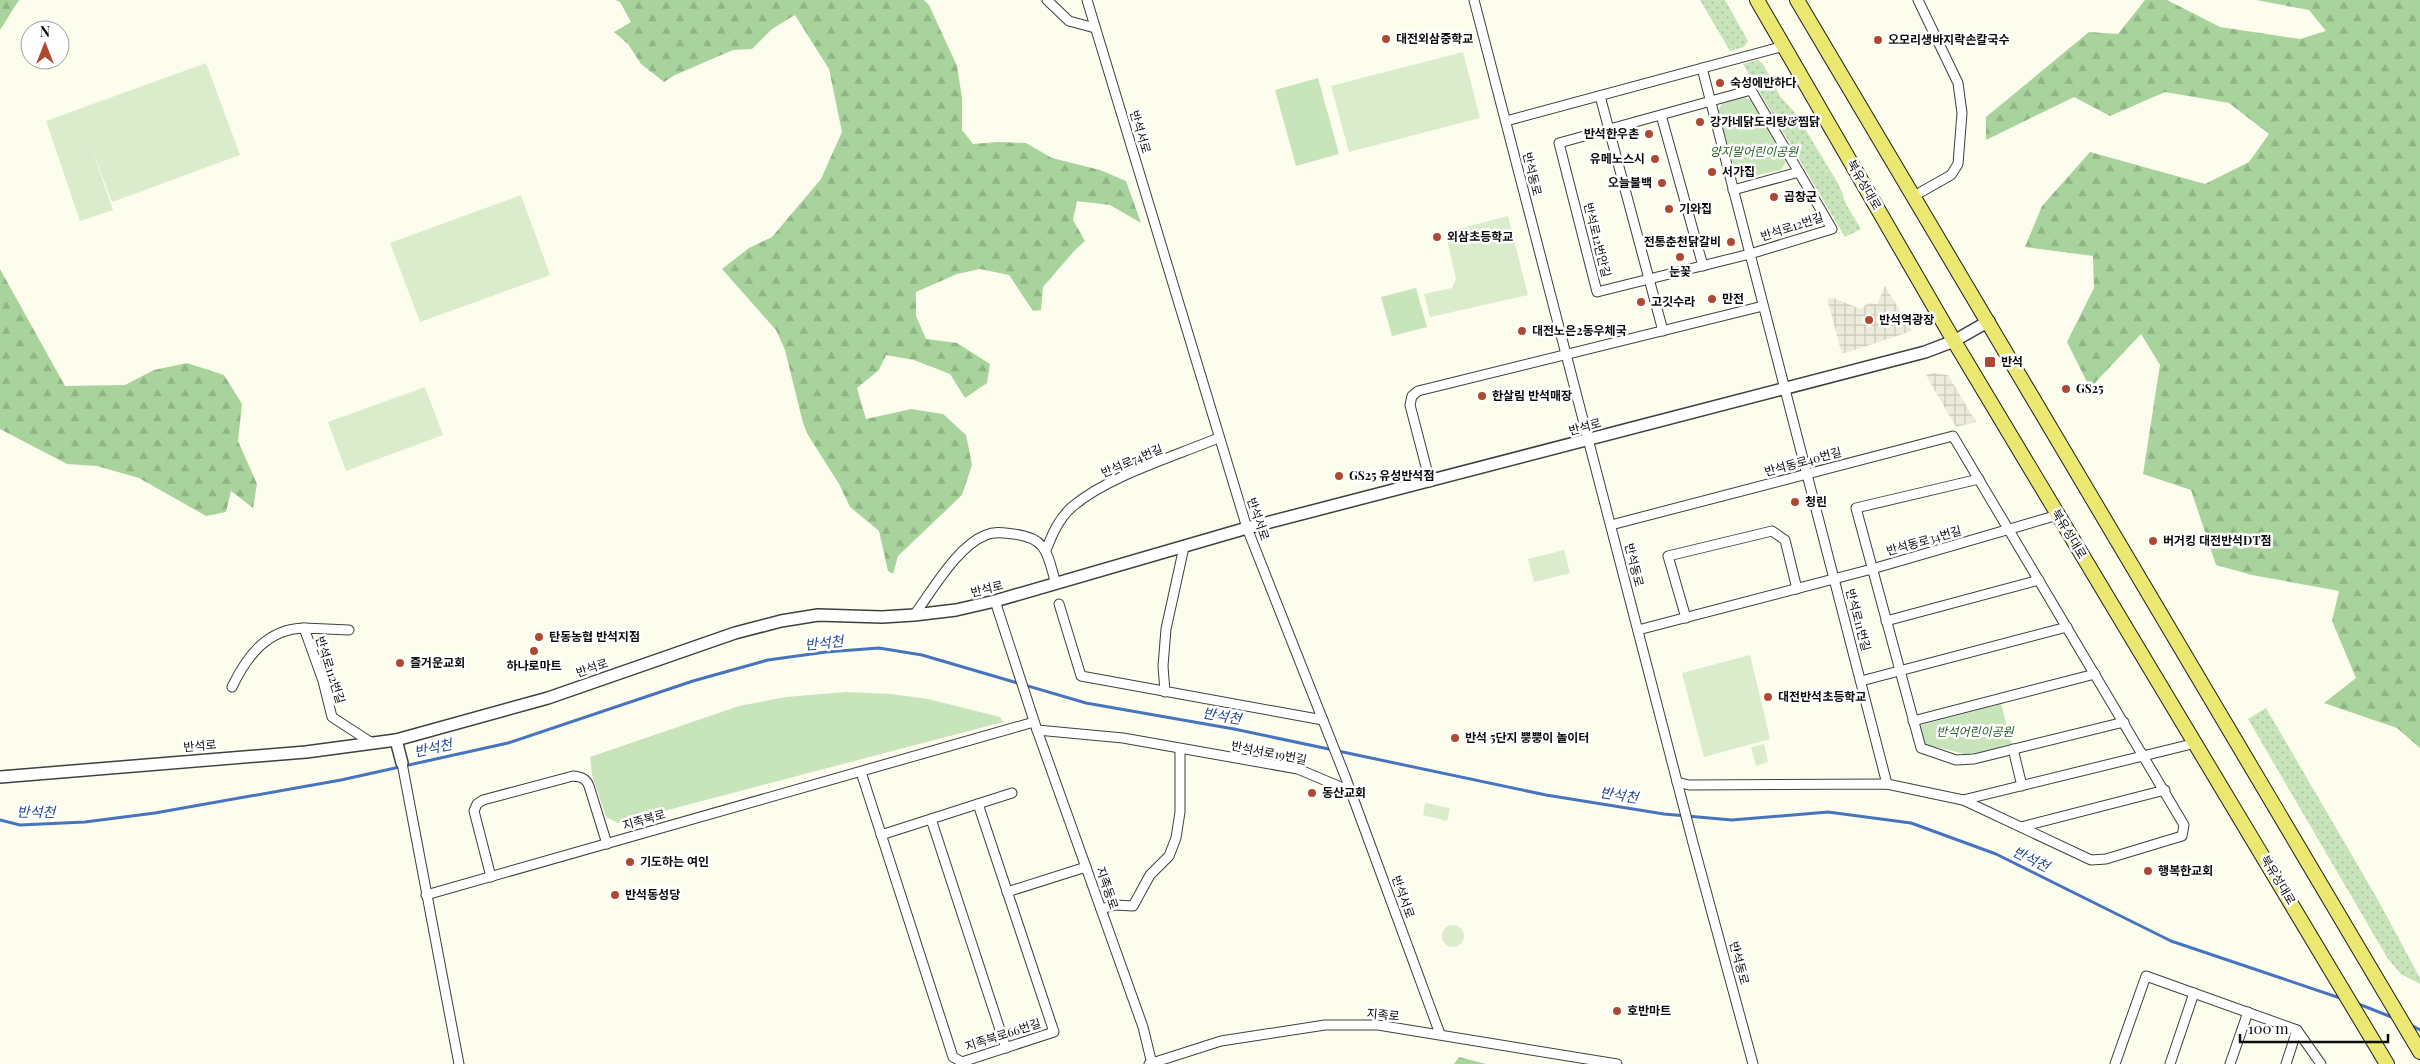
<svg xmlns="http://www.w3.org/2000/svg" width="2420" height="1064" viewBox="0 0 2420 1064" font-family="'Playfair Display','Noto Sans KR',serif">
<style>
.grass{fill:url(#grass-dots)}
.forest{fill:url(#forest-firs)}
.park{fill:#c7e4bb}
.pitch{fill:#daeccb}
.plaza{fill:url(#plaza-grid)}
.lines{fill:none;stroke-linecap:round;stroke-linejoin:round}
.stream{stroke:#4674bf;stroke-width:3}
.minor-casing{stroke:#3f3f3f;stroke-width:11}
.tertiary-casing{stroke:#3f3f3f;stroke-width:14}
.primary-casing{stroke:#1d1d1d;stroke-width:16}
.minor{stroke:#fff;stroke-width:9}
.tertiary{stroke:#fff;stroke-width:11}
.primary{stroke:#eae870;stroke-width:14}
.poi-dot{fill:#ae4833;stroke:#fff;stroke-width:2}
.labels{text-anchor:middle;stroke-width:5;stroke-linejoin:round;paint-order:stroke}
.poi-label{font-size:12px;font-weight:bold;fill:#0c0c0c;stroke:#fff;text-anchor:start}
.street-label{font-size:12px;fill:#0c0c0c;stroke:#fff}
.park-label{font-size:12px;font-style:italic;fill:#245d24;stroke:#fff}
.water-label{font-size:14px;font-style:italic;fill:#234891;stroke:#fff}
</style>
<defs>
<pattern id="grass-dots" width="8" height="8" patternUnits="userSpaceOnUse" patternTransform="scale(1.25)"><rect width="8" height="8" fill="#c7e4bb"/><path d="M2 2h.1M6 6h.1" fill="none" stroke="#aac2a0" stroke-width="1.8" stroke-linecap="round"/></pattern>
<pattern id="forest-firs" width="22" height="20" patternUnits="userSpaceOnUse" patternTransform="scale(1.25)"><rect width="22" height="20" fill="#a8d39c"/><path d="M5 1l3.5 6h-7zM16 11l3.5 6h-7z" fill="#8fb485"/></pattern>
<pattern id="plaza-grid" width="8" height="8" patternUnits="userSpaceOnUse" patternTransform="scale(1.25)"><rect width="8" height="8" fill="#ececdd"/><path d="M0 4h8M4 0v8" fill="none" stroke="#c9c9bc"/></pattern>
</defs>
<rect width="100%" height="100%" fill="#fdfdee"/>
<g class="grass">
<path d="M1700,0H1725L1748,41L1744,47L1730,51Z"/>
<path d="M1758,60L1763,64L1780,96L1796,114L1839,185L1847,206L1861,229L1845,237L1743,64Z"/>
<path d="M2266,708L2378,900L2420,978V984L2401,974L2388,959L2248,719Z"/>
</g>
<g class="forest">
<path d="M0,0H19L0,30Z"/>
<path d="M615,0H924L929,5L957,66L962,98V130L973,144L998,142L1026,143L1052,158L1100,170L1126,181L1141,223L1110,205L1077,201L1073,220L1085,241L1075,250L1043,287L1041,310L1033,311L1009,275L980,269L957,274L916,292V316L926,339L957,343L990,364L987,383L965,398L950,374L914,360L886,355L879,370L857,388L866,419L911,409L943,414L966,435L972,465L962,495L898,556L893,574L888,571L879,531L850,507L839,484L808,435L803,423L785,350L776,330L722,269L749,248L772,237L821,179L842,132L829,69L795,15L772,29L752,49L733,50L675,75L664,82L641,64L628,44L614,32L631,22L620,2Z"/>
<path d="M2145,0H2167L2220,27L2300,39L2326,31L2309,10L2256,0H2420V748L2397,728L2324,703L2356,678L2332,621L2339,591L2252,575L2216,565L2191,490L2143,474L2160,365L2141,334L2090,388L2067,342L2094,288L2093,256L2025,247L2042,206L2090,152L2205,184L2249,162L2269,134L2229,103L2165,92L2110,116L2074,97L1986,140V117L2089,32L2118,34Z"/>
<path d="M0,269L65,386L125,385L154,370L187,363L224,375L242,404L238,441L257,484L253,508L231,491L226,512L206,516L139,478L97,466L67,464L0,429Z"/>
<path d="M1459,1057L1486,1064H1454Z"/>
</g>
<g class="park">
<path d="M1318,78L1339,154L1296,166L1275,90Z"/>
<path d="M1745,97L1752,102L1786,162L1781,170L1743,178L1736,174L1718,110L1722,104Z"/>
<path d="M1416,288L1427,327L1392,336L1381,297Z"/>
<path d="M846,692L891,694L928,699L1000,717L1003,722L618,823L606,817L592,775L590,757L739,706L786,697Z"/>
<path d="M2001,704L2012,744L1969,755L1924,744L1920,730L1922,725Z"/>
</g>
<g class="pitch">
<path d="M1463,52L1480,118L1349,152L1331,86Z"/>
<path d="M206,63L240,155L112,202L91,146L113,210L80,221L46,121Z"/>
<path d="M521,195L550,275L420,322L390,243Z"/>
<path d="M1508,216L1528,295L1430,317L1424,294L1452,288L1456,279L1446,236L1447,232Z"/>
<path d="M425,387L443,435L346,471L328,422Z"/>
<path d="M1564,550L1570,573L1534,582L1528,559Z"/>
<path d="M1750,655L1770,739L1704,757L1682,673Z"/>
<path d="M1764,744L1768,762L1756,766L1751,747Z"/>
<path d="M1425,803L1450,808L1447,821L1423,815Z"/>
<circle cx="1453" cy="936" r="11"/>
</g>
<g class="plaza">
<path d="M1885,286L1912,331L1842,354L1827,299L1833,298L1861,309L1868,303L1877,304Z"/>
<path d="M1933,373L1948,375L1976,422L1956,427L1926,375Z"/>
</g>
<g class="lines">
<g class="stream">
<path d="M0,820L20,825L85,822L155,813L341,780L508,743L693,681L768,660L826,652L879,648L922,655L1086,703L1234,729L1546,795L1664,814L1732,820L1828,812L1911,823L1996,854L2171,941L2343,999"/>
<path d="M2356,1003L2394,1018"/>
<path d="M2411,1025L2420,1030"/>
</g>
<defs>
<g id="minor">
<path d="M1047,0L1069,21L1095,28"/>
<path d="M1087,0L1247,528L1345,776L1440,1034"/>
<path d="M1474,0L1693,843L1753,1064"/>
<path d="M1702,68L1887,784"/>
<path d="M1751,90L1832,229L1750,254L1597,292L1559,143Z"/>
<path d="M1600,96L1663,331"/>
<path d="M1661,115L1703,266"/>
<path d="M1506,121L1784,46"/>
<path d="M1733,190L1799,172"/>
<path d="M1914,196L1951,175L1958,164L1962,113L1958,83L1918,0"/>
<path d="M1979,479L1856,508L1921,748L1956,760L1974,759L2124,722"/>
<path d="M1430,482L1410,405L1412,396L1418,391L1763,306"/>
<path d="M1611,525L1953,436L2184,825L2182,836L2106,859L2091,860L1963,800"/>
<path d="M1046,550C1052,535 1059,518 1072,507C1108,476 1173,457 1218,438"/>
<path d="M995,601L1037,730L1143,1027L1152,1064"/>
<path d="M1059,604L1081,676L1323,720"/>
<path d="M914,615C933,590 957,546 986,535C995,531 1004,533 1013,534C1048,538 1047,554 1056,584"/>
<path d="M1686,618L1668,556L1772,531L1785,540L1797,589"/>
<path d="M1886,621L2039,580"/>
<path d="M349,630L304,628L323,681L332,717L372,743"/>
<path d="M1638,630L1872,569L2058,515"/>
<path d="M1861,681L2067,627"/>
<path d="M232,687C247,656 267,629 304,628"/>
<path d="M1165,692L1163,666L1166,629L1184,547"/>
<path d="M1913,721L2095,674"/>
<path d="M1037,730L1123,738L1298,769L1350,791"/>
<path d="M2013,749L2022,786"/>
<path d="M402,763L459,1064"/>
<path d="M861,772L953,1057L962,1062L1054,1032L978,804"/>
<path d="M1677,782L1689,785L1887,784L1963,800L2196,743"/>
<path d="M931,819L1006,1048"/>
<path d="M2021,827L2165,790"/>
<path d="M881,835L1012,793"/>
<path d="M491,877L474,811L477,804L483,800L573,776C581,777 586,778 589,786L607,844"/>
<path d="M1007,892L1086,867"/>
<path d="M426,895L1034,722"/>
<path d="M1101,909L1115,905L1133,906L1150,875L1169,856L1176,838L1180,812V750"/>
<path d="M1149,1064L1221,1041L1325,1025H1378L1617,1064"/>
<path d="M2115,1064L2146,976L2297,1030L2321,1064"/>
<path d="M2170,1064L2194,993"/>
<path d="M2230,1064L2248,1012"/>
<path d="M2286,1064L2297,1030"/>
</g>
<g id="tertiary">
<path d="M396,740L402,763"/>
<path d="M0,777L306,752L396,740L548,698L735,633L781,621L818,615L882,617L914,615L956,610L995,601L1247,528L1925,352L1954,341L1989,321"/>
</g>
<g id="primary">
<path d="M1757,0L1954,341L2387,1064"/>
<path d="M1797,0C2006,349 2212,701 2420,1052"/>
</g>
</defs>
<use href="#minor" class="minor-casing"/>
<use href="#tertiary" class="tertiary-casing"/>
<use href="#primary" class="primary-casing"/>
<use href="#minor" class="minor"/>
<use href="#tertiary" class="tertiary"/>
<use href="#primary" class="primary"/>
</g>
<g class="poi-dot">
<circle cx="1386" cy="39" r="5"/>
<circle cx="1878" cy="40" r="5"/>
<circle cx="1720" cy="83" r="5"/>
<circle cx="1700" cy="122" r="5"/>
<circle cx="1649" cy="134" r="5"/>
<circle cx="1655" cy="159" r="5"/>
<circle cx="1712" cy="172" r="5"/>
<circle cx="1662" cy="183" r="5"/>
<circle cx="1774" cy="197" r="5"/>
<circle cx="1669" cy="209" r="5"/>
<circle cx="1437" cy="237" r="5"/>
<circle cx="1731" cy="242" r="5"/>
<circle cx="1680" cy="257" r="5"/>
<circle cx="1712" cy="299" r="5"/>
<circle cx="1641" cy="302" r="5"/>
<circle cx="1869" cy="320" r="5"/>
<circle cx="1522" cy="331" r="5"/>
<rect x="1984" y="356" width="12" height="12" rx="2.5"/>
<circle cx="2066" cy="389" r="5"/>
<circle cx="1482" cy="396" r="5"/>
<circle cx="1339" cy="476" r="5"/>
<circle cx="1795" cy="502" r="5"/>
<circle cx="2153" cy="541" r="5"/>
<circle cx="539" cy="637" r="5"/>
<circle cx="534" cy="651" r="5"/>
<circle cx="400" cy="663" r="5"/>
<circle cx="1768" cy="697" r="5"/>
<circle cx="1455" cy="738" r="5"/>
<circle cx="1312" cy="793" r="5"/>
<circle cx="630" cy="862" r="5"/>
<circle cx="2148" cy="871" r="5"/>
<circle cx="615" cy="895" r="5"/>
<circle cx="1617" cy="1011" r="5"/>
</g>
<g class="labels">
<g class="poi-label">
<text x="1396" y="43">대전외삼중학교</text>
<text x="1888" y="44">오모리생바지락손칼국수</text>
<text x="1730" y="87">숙성에반하다</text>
<text x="1710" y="126">강가네닭도리탕&amp;찜닭</text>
<text x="1639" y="138" text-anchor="end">반석한우촌</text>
<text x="1645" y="163" text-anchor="end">유메노스시</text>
<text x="1722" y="176">서가집</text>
<text x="1652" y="187" text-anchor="end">오늘불백</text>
<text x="1784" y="201">곱창군</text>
<text x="1679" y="213">기와집</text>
<text x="1447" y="241">외삼초등학교</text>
<text x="1721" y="246" text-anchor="end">전통춘천닭갈비</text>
<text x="1680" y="276" text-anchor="middle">눈꽃</text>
<text x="1722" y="303">만전</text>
<text x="1651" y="306">고깃수라</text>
<text x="1879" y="324">반석역광장</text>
<text x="1532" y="335">대전노은2동우체국</text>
<text x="2001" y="366">반석</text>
<text x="2076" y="393">GS25</text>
<text x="1492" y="400">한살림 반석매장</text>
<text x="1349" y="480">GS25 유성반석점</text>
<text x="1805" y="506">청린</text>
<text x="2163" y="545">버거킹 대전반석DT점</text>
<text x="549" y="641">탄동농협 반석지점</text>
<text x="410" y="667">즐거운교회</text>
<text x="534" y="670" text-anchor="middle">하나로마트</text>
<text x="1778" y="701">대전반석초등학교</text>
<text x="1465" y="742">반석 5단지 뿡뿡이 놀이터</text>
<text x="1322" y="797">동산교회</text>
<text x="640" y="866">기도하는 여인</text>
<text x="2158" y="875">행복한교회</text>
<text x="625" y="899">반석동성당</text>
<text x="1627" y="1015">호반마트</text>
</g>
<g class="street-label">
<text transform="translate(1140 132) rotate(73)" y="4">반석서로</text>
<text transform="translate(1532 174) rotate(76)" y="4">반석동로</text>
<text transform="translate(1864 185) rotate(60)" y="4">북유성대로</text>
<text transform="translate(1792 227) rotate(-18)" y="4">반석로12번길</text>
<text transform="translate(1597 240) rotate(76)" y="4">반석로12번안길</text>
<text transform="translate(1585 427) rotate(-15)" y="4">반석로</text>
<text transform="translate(1132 461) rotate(-23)" y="4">반석로74번길</text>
<text transform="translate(1803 462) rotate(-15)" y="4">반석동로40번길</text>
<text transform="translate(1258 519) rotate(71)" y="4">반석서로</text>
<text transform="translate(2069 534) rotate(59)" y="4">북유성대로</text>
<text transform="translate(1924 541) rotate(-16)" y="4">반석동로34번길</text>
<text transform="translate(1634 565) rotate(76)" y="4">반석동로</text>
<text transform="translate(987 589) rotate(-14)" y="4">반석로</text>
<text transform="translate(1858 620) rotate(75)" y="4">반석로11번길</text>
<text transform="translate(592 668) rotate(-19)" y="4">반석로</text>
<text transform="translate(330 670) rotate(72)" y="4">반석로112번길</text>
<text transform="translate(200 746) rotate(-5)" y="4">반석로</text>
<text transform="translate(1269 753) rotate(11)" y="4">반석서로19번길</text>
<text transform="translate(644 820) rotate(-16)" y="4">지족북로</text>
<text transform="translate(2278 880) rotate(59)" y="4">북유성대로</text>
<text transform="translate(1107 888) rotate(71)" y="4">지족동로</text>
<text transform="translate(1403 897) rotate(70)" y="4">반석서로</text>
<text transform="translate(1739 963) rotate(75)" y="4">반석동로</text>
<text transform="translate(1383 1015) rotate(5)" y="4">지족로</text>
<text transform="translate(1003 1035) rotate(-18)" y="4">지족북로66번길</text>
</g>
<g class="park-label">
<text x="1754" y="156">양지말어린이공원</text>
<text x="1975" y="736">반석어린이공원</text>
</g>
<g class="water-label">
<text transform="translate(824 643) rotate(-6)" y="5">반석천</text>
<text transform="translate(1222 716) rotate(10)" y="5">반석천</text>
<text transform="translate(433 748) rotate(-12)" y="5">반석천</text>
<text transform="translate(1619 795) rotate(9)" y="5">반석천</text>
<text transform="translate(36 812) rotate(1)" y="5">반석천</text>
<text transform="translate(2031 859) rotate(26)" y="5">반석천</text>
</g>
</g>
<g transform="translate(45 45)"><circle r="24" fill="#ffffff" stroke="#9e9e9e"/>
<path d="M0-4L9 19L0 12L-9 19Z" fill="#ae4833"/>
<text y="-8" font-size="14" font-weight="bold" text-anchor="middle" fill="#0c0c0c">N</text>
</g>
<path d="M2240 1034v8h148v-8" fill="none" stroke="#0c0c0c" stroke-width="2.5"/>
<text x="2248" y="1034" font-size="15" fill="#0c0c0c" stroke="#ffffff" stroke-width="4" paint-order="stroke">100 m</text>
</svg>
